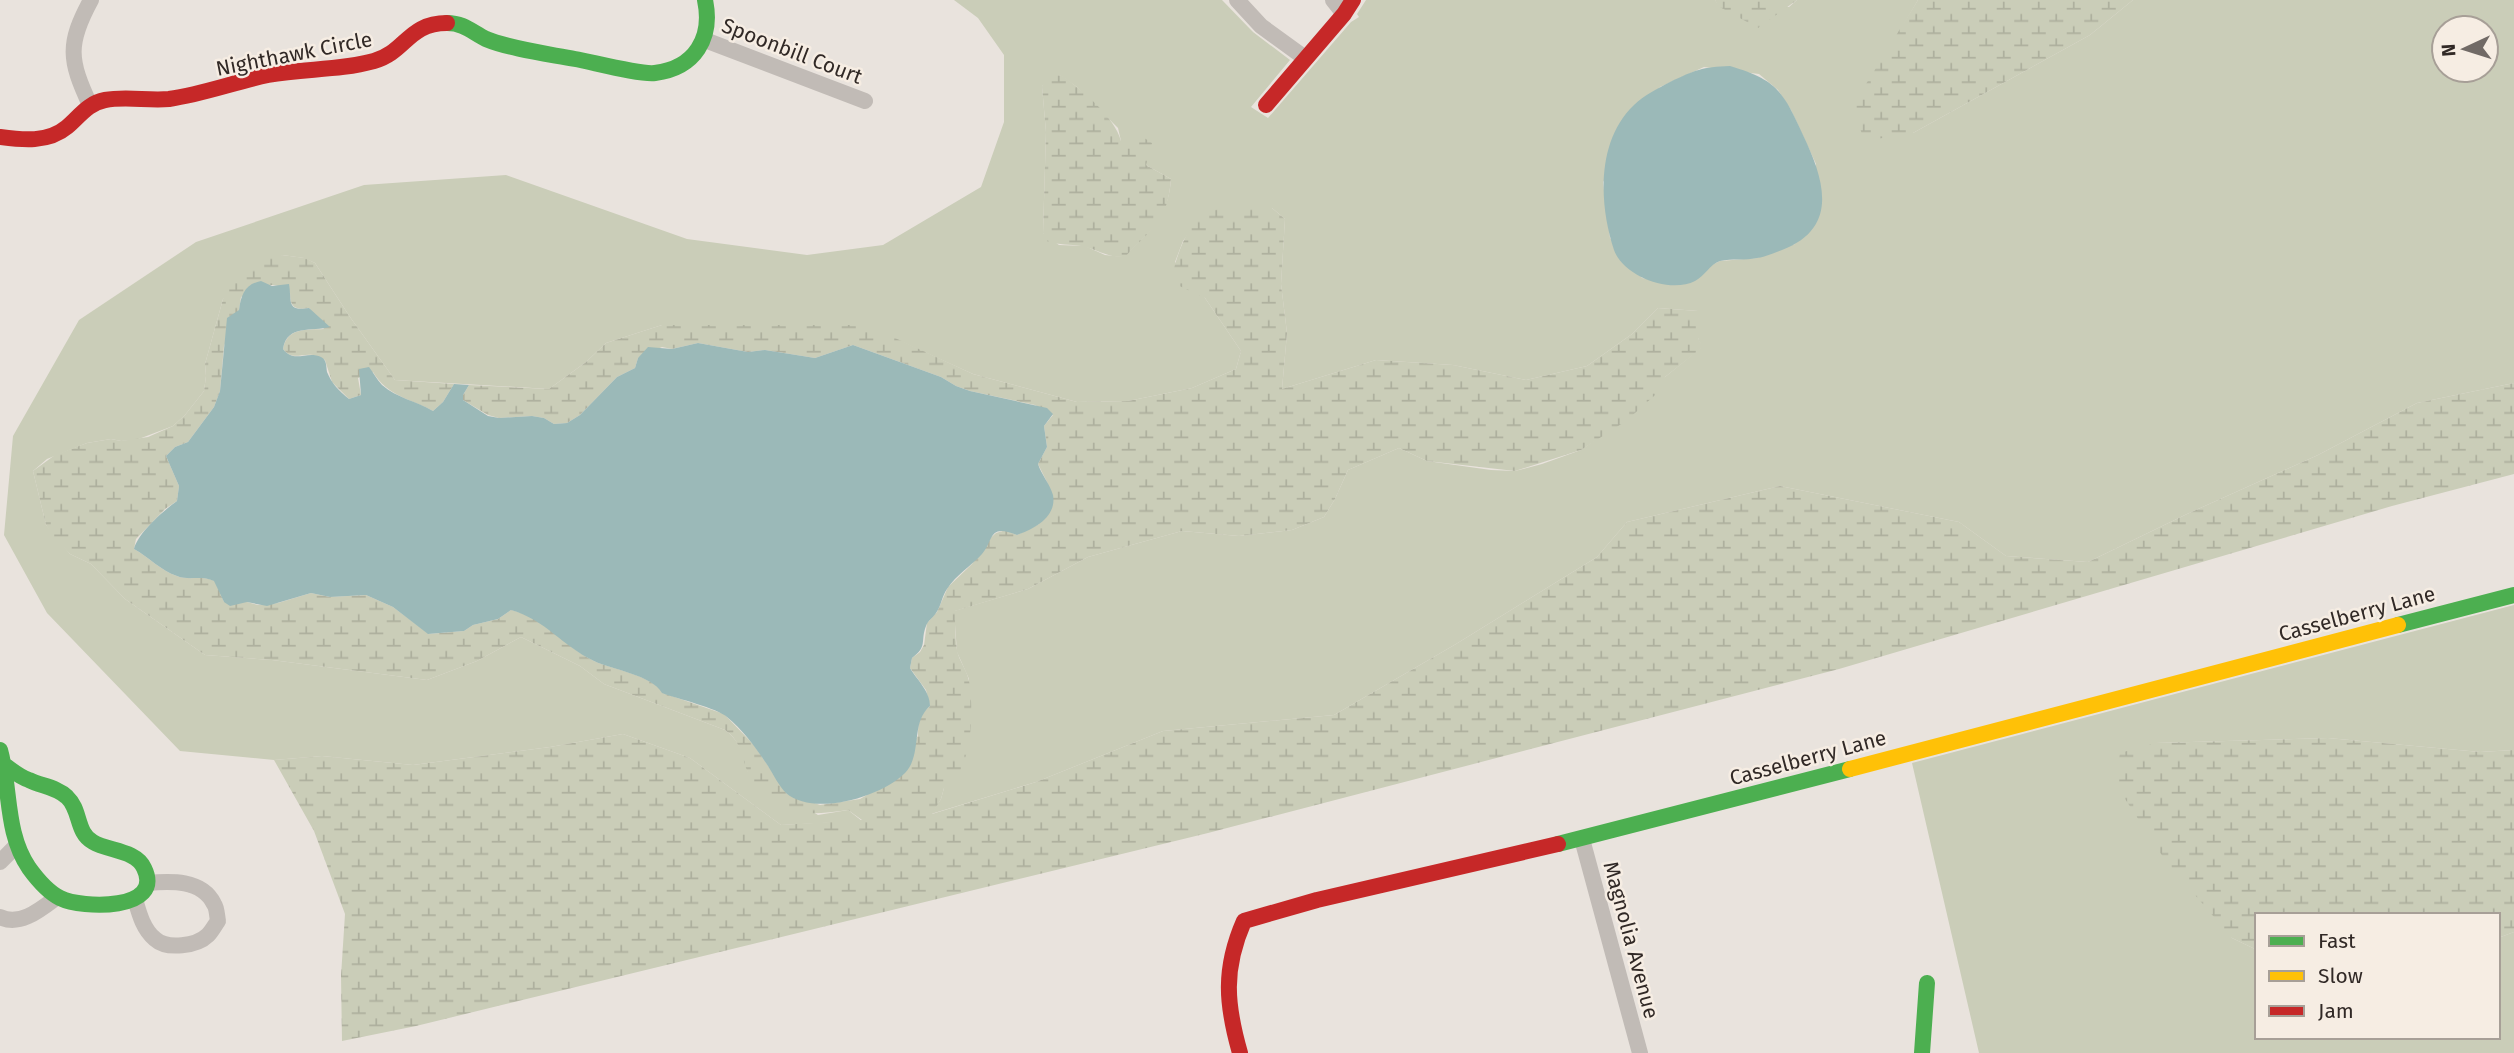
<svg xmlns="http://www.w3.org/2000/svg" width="2514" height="1053" viewBox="0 0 2514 1053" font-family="'Fira Sans',sans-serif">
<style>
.green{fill:#cacdb8;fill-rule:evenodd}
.wetland{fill:url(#wetland-marsh)}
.water{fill:#9bb9b8}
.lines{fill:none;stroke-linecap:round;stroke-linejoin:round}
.street{stroke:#c1bbb6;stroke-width:16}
.fast{stroke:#4caf50;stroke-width:16}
.slow{stroke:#ffc107;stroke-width:16}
.jam{stroke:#c62828;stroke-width:16}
.labels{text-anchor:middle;stroke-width:5;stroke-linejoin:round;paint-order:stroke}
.street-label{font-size:21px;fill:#312926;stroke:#f6ede3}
</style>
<defs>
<pattern id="wetland-marsh" width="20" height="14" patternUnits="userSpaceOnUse" patternTransform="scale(1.75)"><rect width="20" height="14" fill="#cacdb8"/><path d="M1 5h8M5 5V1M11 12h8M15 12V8" fill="none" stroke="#aeb09e"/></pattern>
</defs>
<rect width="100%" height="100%" fill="#e9e3dd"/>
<g class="green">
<path d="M954,0H1222L1253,32L1290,60L1251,107L1268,118L1351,22L1359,17L1357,14L1366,0H1715L1719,6L1789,7L1797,0H1918L1894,41L1913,133L2090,35L2133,0H2514V383L2417,403L2318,455L2187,514L2088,562L2006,556L1959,522L1780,486L1627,522L1597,557L1456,644L1334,715L1163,731L1036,782L931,814L941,799L944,788L969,679L957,652L954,611L1028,589L1088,557L1182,531L1239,536L1292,530L1324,517L1335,499L1348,470L1399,448L1427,461L1491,470L1515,471L1542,464L1581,450L1601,436L1665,377L1702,347L1698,338V311L1658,308L1632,334L1587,366L1526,380L1453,365L1376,360L1282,389L1287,333L1281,284L1285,219L1272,208L1197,222L1183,241L1175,262L1205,298L1241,351L1236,369L1192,388L1128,401L1077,402L973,374L867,326L662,325L606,343L586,362L549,389L395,380L350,317L315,263L304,258L282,255L223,299L205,364L206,376L204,391L185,415L173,426L136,440L121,441L111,439L87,443L47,459L33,471L46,525L70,554L91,564L125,599L205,655L272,660L427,680L477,661L521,637L580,666L604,684L725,730C740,741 744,755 748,772L818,815L848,810L862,821L781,825L690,758L623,734L550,747L413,765L322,756L274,760L180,751L47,613L4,535L13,436L79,320L196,242L364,185L506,175L687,239L807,255L883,245L981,187L1004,122V55L978,18ZM2444,28H2486V70H2444ZM1704,67L1759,74L1778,90L1791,110L1816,164L1795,244L1757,258L1720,261L1673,284L1642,278L1610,238L1603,182L1660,87ZM1060,75L1077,87L1118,128L1121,141L1146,165L1171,179C1168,219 1150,230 1124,257L1105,255L1085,246L1059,245L1043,233L1046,132L1042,86Z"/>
<path d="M2514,605V750L2480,752L2328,738L2156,743L2232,938L2257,950V1037H2498V938L2514,932V1053H1979L1912,763Z"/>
</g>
<g class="wetland">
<path d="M1715,0H1797L1758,28L1718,6Z"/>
<path d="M1918,0H2133L2090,35L1913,133L1864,141L1853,105Z"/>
<path d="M1061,75C1081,89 1115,117 1121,141L1138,134L1152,143L1146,165L1171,179C1167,224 1152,227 1125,257C1108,258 1097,249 1081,246C1070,244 1059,245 1048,242L1043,233L1046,132L1042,86L1051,77Z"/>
<path d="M1227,207L1272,208L1285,219L1281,284L1287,333L1282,389L1376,360L1453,365L1526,380L1587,366L1632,334L1658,308L1698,311V338L1703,347L1665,377L1663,388L1626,421L1581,450L1515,471L1427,461L1399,448L1348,470L1335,499L1324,517L1292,530L1239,536L1182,531L1088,557L1028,589L955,611C955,624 955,638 957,650C959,661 967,670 969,681C974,709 973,775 944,788L941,799L932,814L1036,782L1163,731L1334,715L1456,644L1597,557L1627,522L1780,486L1959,522L2006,556L2088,562L2187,514L2318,455L2417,403L2514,383V474L2392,506L1839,669L1208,833L416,1026L342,1041L341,976L345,914L314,831L274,760L322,756L413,765L550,747L623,734L690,758L781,825L862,820L848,810C806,816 769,818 748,773C741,756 742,742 725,730L604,684L580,666L521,637L477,661L427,680L272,660L205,655L125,599L91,564L70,554L53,536L46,525L33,471L55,455L87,443L111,439L121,441L148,437L173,426L185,415L204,391L206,376L205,364L223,299L237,274L257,260L282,255L305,258L315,263L350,317L395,380L454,384L443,402L433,411C411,399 387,396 373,372L358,378L361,395L349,399L332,382L325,360C321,358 317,356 313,355C301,353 292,361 283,349C287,327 307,330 324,329L309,308C295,310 290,308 290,292C271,278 260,288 241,297L239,310L224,346L220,391L214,407L188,442L175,447L166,456L179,486L177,501L165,509L136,539L134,549C149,557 161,571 177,576C190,581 201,575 215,581L224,602H247L258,605L278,603L311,593L330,597L366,595L393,607L429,634L464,631L473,625L498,619L511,610C519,612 529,615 536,619C557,632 572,651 594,661C614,670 652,675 663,693L724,714L753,744L787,793L820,805L860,799L872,792L918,736C918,723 919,715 930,706L926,690L910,668L912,658L920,652L924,645L927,623L937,612L948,587L972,564L987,541L996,533L1006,530L1017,535L1039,524L1048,484L1038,464L1047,447L1044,426L1053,415L1035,405L970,391L956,386L941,377L853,345L815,358L765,350L748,352L698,343L672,349L662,347L638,358L635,368L617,377L580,415L567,423L554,424L544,418L532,416L499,418L488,415L463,400V395L469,385L549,389L586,362L606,343L662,325H867L973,374L1077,402L1128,401L1192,388L1236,369L1241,351L1205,298L1171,282C1175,260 1185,227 1205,213C1211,210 1220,209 1227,207Z"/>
<path d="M2328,738L2480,752L2514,750V932L2498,938V915H2257V950L2232,938L2165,860L2114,782L2120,753L2156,743Z"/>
</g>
<g class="water">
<path d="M1730,66C1777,80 1783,91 1803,135C1824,179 1840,228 1782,250C1774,253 1765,257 1757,258C1745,261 1732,258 1720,261C1709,265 1705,276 1695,281C1670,294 1623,276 1614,250C1599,205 1596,141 1634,105C1644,95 1657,89 1670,82C1695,70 1702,67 1730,66Z"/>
<path d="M261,281L272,286L289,284C292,301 286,312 309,308L330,327C312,332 287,324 283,349C294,364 307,350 321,357C327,360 326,366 327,372C332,384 339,391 349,399L361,395L359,369L369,367C373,372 377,380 382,385C397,398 416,401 433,411L443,402L454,384L469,385L463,395V400L488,416L499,418L532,416L544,418L554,424L567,423L580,415L617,377L635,368L638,358L648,347L672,349L698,343L748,352L765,350L815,358L853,345L941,377L956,386L970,391L1047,408L1053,414L1044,426L1047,447L1038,464C1041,474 1050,484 1053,495C1057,517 1034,529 1017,535C988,523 994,540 982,554C971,566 956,575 947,589C942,596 941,606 936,613C933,618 928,620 926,626C920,642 928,646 912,658L910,668C917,680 930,691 930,706C910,723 923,754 905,773C881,797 814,817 786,793C779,786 773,774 768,766C756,748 744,731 727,717C717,708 678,699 662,693C652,675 613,670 594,661C562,646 546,620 511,610L498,619L473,625L464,631L428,634L393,607L366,595L330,597L311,593L267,606L247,602L230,606L224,602L214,581C201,575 189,581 177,576C161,571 149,557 134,549C138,533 163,511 177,501L179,486L166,456L175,447L188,442L214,407L220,391L227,318L239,310C241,295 245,284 261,281Z"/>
</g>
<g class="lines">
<g class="street">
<path d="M1237,0L1261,26L1305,58"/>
<path d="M1333,0L1344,14"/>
<path d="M705,40L865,101"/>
<path d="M90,105C69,60 67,44 91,0"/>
<path d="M1582,839L1640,1053"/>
<path d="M0,862L16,846"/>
<path d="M135,899C139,913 143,929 155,939C167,950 197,946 208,935C212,931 215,925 218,921C217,916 217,908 214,904C202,879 170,881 147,883"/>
<path d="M0,917C20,927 41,909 57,897"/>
</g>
<g class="fast">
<path d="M447,23C464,23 472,32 486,39C510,49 549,54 575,59C592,62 641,75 655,73C695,68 713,38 705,0"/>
<path d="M2398,625L2514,595"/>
<path d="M0,750C11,789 5,833 29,868C37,879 48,892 60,898C82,909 165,911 144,868C136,850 108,851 93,842C76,833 81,810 67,797C57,787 41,786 29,780C20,777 13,771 6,766"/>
<path d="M1558,844L1850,769"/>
<path d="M1922,1053L1927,983"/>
</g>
<path class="slow" d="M1850,769L2398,625"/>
<g class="jam">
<path d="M1266,105L1344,14L1353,0"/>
<path d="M0,137C22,140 48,143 67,127C79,117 88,103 105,100C126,96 148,101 169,99C203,94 235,82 268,75C304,68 338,71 374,61C406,52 408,23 447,23"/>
<path d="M1240,1053C1226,1004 1223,969 1244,921L1317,900L1558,844"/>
</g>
</g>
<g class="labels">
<g class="street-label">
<text transform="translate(792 51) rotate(21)" y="7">Spoonbill Court</text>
<text transform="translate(294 54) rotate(-11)" y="7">Nighthawk Circle</text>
<text transform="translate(2357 614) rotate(-15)" y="7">Casselberry Lane</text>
<text transform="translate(1808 758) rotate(-15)" y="7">Casselberry Lane</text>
<text transform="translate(1631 940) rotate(75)" y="7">Magnolia Avenue</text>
</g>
</g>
<rect x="2255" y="913" width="245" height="126" fill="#f6ede3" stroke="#a79f97" stroke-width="2"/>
<rect x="2269" y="936" width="35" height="10" fill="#4caf50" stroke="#a79f97" stroke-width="2"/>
<text x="2318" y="948" font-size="21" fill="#312926">Fast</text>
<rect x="2269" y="971" width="35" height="10" fill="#ffc107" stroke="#a79f97" stroke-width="2"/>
<text x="2318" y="983" font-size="21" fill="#312926">Slow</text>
<rect x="2269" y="1006" width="35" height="10" fill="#c62828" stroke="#a79f97" stroke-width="2"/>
<text x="2318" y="1018" font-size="21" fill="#312926">Jam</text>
<g transform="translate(2465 49) rotate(266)"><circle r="33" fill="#f6ede3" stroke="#a79f97" stroke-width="2"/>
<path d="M0-5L12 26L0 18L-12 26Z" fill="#716a66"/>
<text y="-10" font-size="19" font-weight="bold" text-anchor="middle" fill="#312926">N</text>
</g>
</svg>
